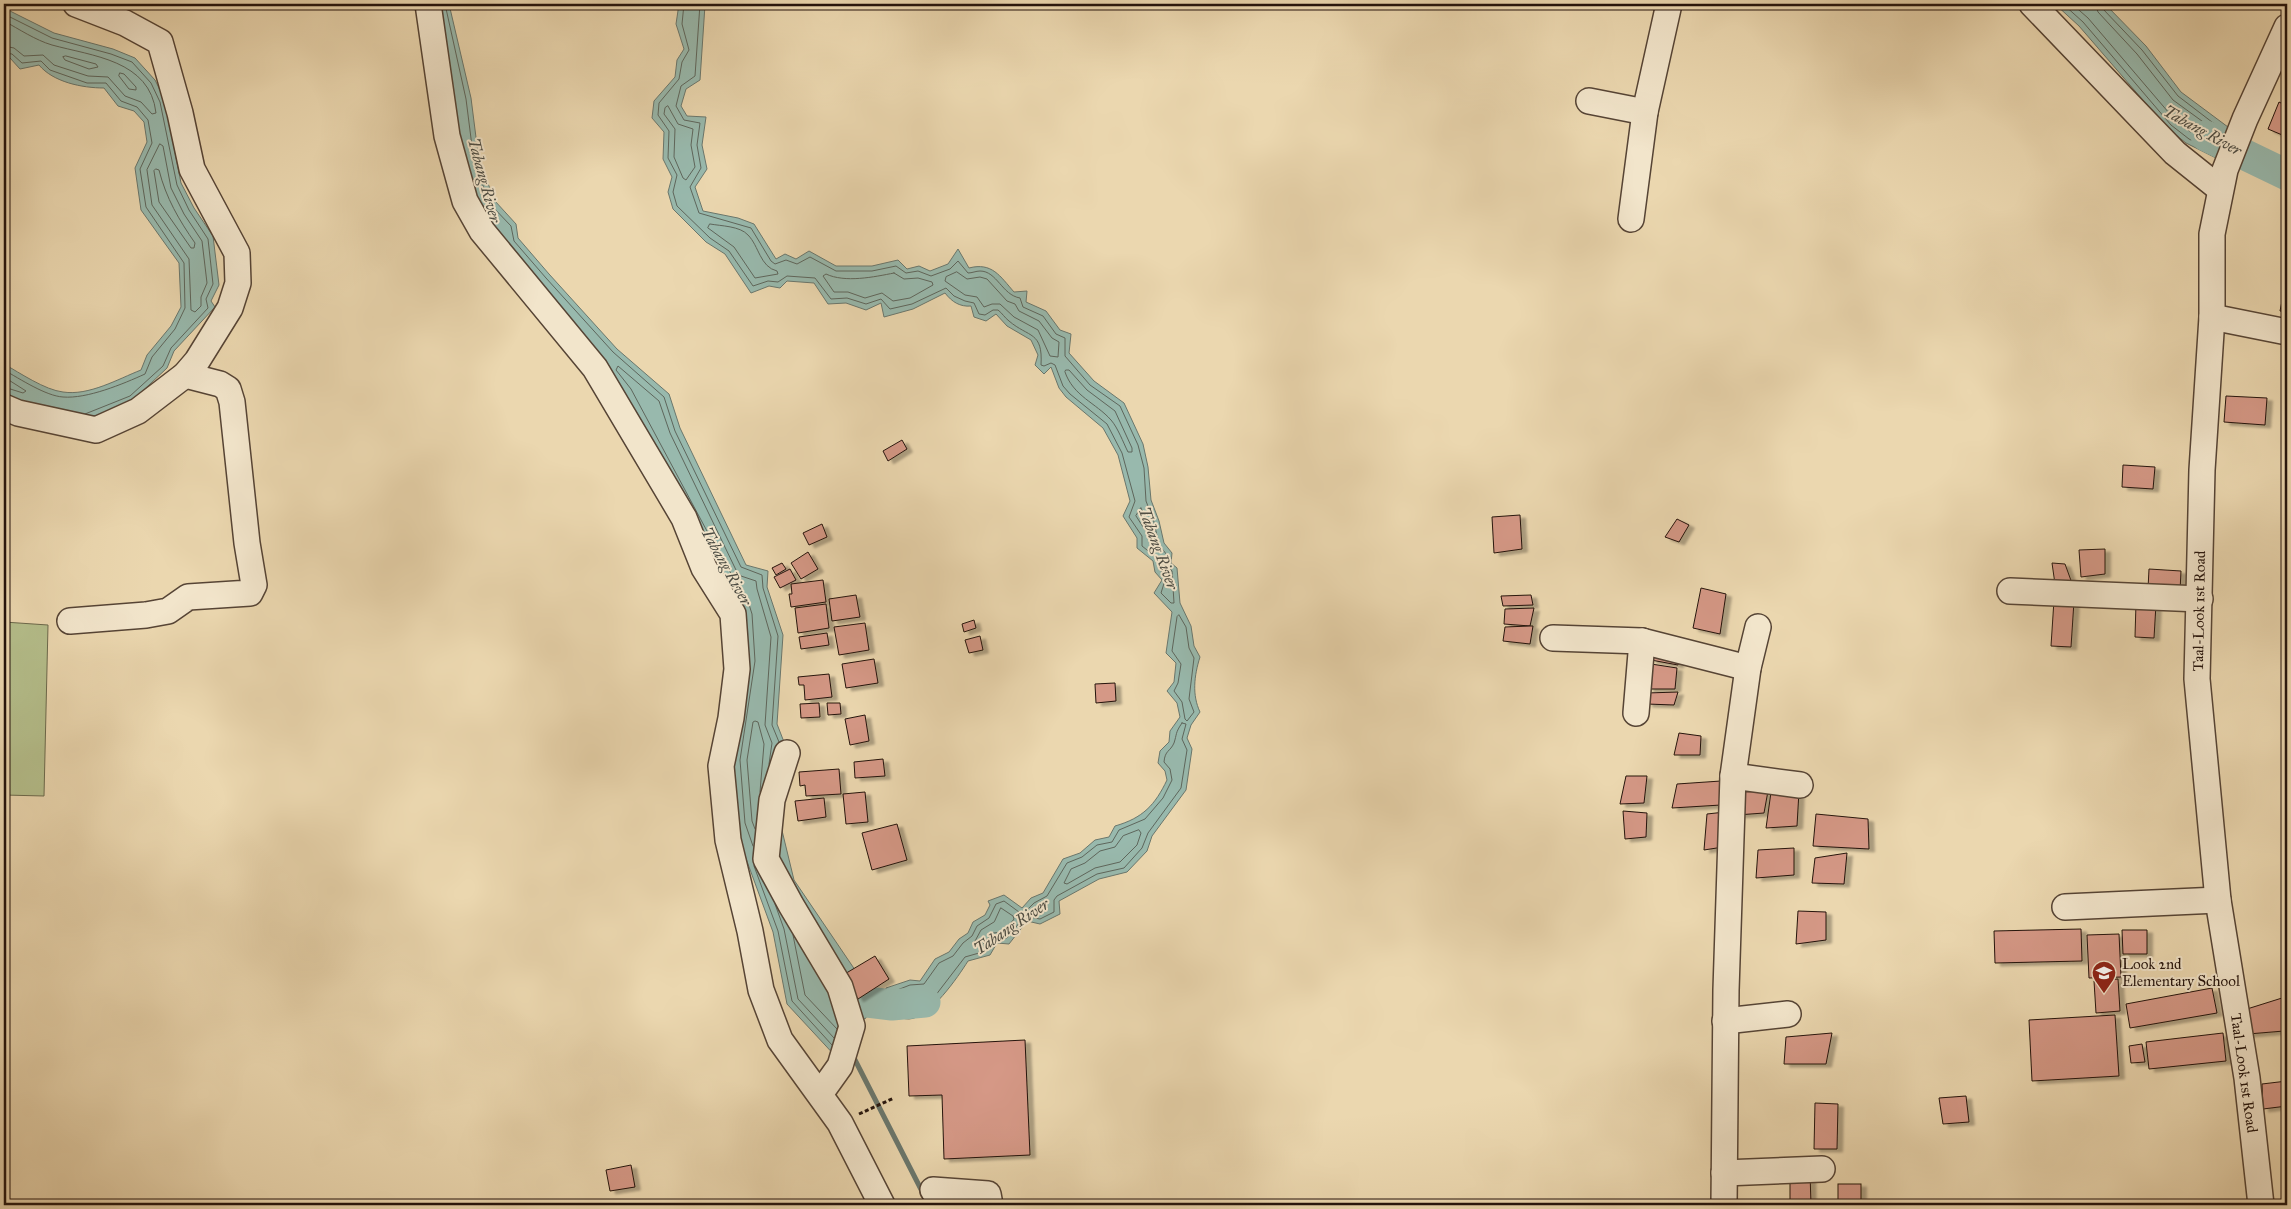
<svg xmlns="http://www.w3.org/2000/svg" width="2291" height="1209" viewBox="0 0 2291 1209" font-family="'IM FELL Great Primer',serif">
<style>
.green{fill:#b5bf8c;stroke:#6c694c}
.water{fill:#98b9ad;stroke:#6a776d}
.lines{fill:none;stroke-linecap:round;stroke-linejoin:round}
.shore{stroke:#5e665c;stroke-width:1}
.stream{stroke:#6a776d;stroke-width:5}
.river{stroke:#98b9ad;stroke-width:31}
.building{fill:#d59886;stroke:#24130c;filter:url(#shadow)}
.minor-casing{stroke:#564435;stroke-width:28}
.path{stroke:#24130c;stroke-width:3;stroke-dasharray:4 2.5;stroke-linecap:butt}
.minor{stroke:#f2e5cb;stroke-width:25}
.labels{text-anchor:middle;stroke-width:4;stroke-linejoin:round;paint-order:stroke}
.street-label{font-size:15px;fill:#24130c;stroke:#f2e5cb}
.poi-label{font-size:15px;fill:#24130c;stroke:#f2e5cb;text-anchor:start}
.water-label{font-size:16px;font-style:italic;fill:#4d4d44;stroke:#f2e5cb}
</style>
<defs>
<filter id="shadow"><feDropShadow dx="5.5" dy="3" stdDeviation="1" flood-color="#0004"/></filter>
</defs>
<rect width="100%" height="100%" fill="#ebd7af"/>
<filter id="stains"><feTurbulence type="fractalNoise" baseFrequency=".004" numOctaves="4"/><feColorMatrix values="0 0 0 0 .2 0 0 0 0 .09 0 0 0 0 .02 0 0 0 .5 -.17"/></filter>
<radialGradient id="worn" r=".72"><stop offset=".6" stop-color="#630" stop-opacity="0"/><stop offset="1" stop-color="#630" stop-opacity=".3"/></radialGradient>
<path class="green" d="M4,622L48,625L44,796L4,795Z"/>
<g class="water">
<path d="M432,4H449L471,98L479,161L495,201L516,224L518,238L549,274L617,349L669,394L680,428L746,565L768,571L767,587L783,635L777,724L784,742L778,814L794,880L870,992L866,1018L860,1021L838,1059L787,1004L773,932L734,826L728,759L737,604L467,193Z"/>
<path d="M679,4L705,5L700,80L686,89L681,106L687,116L706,117L702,145L707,169L695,187L703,211L738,218L754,224L776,259L785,254L796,259L809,251L836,266H872L898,260L907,269L919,266L930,271L948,264L958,249L969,268C992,262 1000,276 1014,292L1027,291L1026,302L1046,311L1060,330L1071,334L1069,353L1094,381L1124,403L1143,444L1148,467L1151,500L1159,521L1164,543L1172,553L1171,563L1177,568L1180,603L1191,626L1194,646L1200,657C1194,676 1192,695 1200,712L1191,725L1187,738L1192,749L1186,790L1152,836L1147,851L1127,872L1099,879L1059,901L1060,914L1040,924L1027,921L1009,944L997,943L990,955L968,961C958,977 930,1018 909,1019C900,1019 891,1014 883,1010L886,988L910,980L920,981L935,959L949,952L959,939L968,933L973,922L985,915L990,905L988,901L1004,895L1022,908L1031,898L1043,893L1063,859L1080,853L1095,840L1109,837L1115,826C1143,818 1155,805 1167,780L1165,771L1158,763L1160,751L1169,742L1170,731L1180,717L1177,703L1167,691L1174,682L1176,663L1166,653L1172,612L1154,593L1162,580L1155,572L1153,561L1137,548V538L1123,516L1130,501L1118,455L1103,428L1066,397L1059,388L1051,367L1044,374L1035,365L1038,355L1031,340L1007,326L996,314L986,321L974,317L971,306C960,307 952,302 945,293L913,309L884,317L881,303L866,310L846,303L828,304L814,283L787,281L780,288L769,286L751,293L725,254L706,242L673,209L668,192L672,177L663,159L664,132L652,118L654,101L675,77L677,60L684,49L676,24Z"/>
<path d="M2055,4H2105L2146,46L2181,92L2232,130L2218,159L2186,143L2167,128L2079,26Z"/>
<path d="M4,8L54,33L113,49L135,58L155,80L165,100L181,183L194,208L213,236L219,285L211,301L215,307L174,351L167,368L132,401L90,418L4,398V364C20,373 45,390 63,392C89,396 118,379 141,370L147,355L171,326L181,307L179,263L141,210L135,168L147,142L144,122L134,111L118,106L104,88C82,88 53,82 39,65L20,69L10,58L4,57Z"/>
</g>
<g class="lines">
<g class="shore">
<path d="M445,4L466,99L474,162L490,204L511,226L514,241L546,278L613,352L664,397L675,431L741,567L762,575L763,588L778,636L772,725L779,742"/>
<path d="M684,4L682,24L689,50L682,62L679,79L659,103L658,115L669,131L668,158L677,175L673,192L677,206L710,238L729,251L753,286L768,281L778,282L787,276L815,278L831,299L847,298L866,304L881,299L890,309L912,304L946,288L954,296L965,301L974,303L979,314L985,315L993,310H998C1002,313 1005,318 1009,321C1029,338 1043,331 1041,365L1044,366L1051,363L1055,365L1063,386L1070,394L1107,424L1122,453L1135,501L1129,517L1142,536V546L1157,558L1160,570L1166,577L1161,593L1171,603H1174L1172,571L1166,564L1167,555L1159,545L1154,522L1146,501L1144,468L1138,445L1120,406L1090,385L1065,356V338L1056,334L1043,316L1023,307L1020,298C1002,295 997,271 980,271C976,271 972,273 968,273L958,261L950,269L931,276L918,271L906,273L896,266L872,271H836L810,257L797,264L786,260L775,264L771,261L751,228L699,213L690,187L701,168L697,145L700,123L684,120L676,106L681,86L695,76L700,4"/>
<path d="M2063,4L2083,22L2171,125L2189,139L2214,152L2217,150L2223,138"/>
<path d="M2072,4L2088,18L2175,120L2192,133L2213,143L2217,132L2173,100L2137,54L2098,12L2095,4"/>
<path d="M2101,4L2103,9L2142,50L2178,96L2225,132"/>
<path d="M4,14L52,38L111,54L132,62L151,83L160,102L177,185L189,210L208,239L213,284L206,299L208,308L171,348L163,366L130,396L85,414"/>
<path d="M4,21C19,29 35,40 52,45C92,56 150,60 156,113L152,114L141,102L125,96L108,77L88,76L54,65L43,55L24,56L14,48L4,46"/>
<path d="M4,53L12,54L22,63L41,61L50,70L87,83H106L121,101L137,107L148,120L152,143L140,169L146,207L184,263L185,308L175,329L152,357L145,374C123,384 87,399 63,397C46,396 20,379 4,370"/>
<path d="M66,56L96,64L98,67L89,69L65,60L63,57Z"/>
<path d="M120,73L124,74L136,87V90L129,89L119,76Z"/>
<path d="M668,106L678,124L693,129L691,145L695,167L686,180L683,178L674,157L675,129L664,114L665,108Z"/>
<path d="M160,144L163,146L171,188L184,214L202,241L207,283L201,297V306L195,312L191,310L189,259L152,205L147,170Z"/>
<path d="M156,169L159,170C166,198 179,220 195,243L194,248H191L159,202L154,171Z"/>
<path d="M710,224C721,226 740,226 748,235C759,246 760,267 777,271L778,274L755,278L734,247L708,228Z"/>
<path d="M957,272L967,279L980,277L987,279L1007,301L1015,304L1019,311L1039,321L1052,338L1059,342L1058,357L1050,356L1038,330L1014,317L1000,304H992L984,307L977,297L965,295L945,281L946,277Z"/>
<path d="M894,273L904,279L918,278L932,282L933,285L910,298L893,301L882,293L865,298L848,292H834L823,276L826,274C845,283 874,277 894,273Z"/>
<path d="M1066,370H1069L1087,390L1115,411L1132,448V452H1128C1123,442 1118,428 1111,420C1096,403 1073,396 1065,372Z"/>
<path d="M4,377L26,391L23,393L4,387"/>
<path d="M1141,508L1148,524V531L1145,530L1136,516Z"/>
<path d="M1179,615L1186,627L1189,648L1194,658L1189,699L1194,712L1187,721L1185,719L1182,702L1174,691L1178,683L1181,664L1172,651L1177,617Z"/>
<path d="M1182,723L1186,724L1182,739L1187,750L1181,788L1148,833L1142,848L1124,868L1097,874L1057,896L1054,900V912L1040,919L1025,916L1007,938L995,939L986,951L965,957L932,1000L921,1009L909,1014L890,1008L892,992L910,985L924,984L939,963L953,956L963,943L972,936L977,926L989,918L996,904L1004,901L1019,912L1024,913L1034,903L1047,896L1067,863L1082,857L1097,845L1112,842L1119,830L1145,819L1163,798L1172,780L1170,769L1164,762C1165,750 1170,752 1174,743C1177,734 1175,733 1182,723Z"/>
<path d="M755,829L752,821L747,760L753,722L755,721L758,722L764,744L760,792"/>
<path d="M1139,830L1141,833L1137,845L1120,862L1095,868L1067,884L1064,883L1071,869L1085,863L1100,851L1115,847L1123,836Z"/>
<path d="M753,846L745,823L740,760L755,661L752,614L747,598L723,561L631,389L616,370L618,366L659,401L670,433L736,570L741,576L756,581L757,589L771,637L765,725L772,743L769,764"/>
<path d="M754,866L778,931L792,1001L832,1045"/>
<path d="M775,904L784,929L798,999L834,1038"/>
<path d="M1001,908L1013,916L1014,919L1004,932L993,933L982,945L975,946L974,943L981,930L994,922Z"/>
<path d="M793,935L805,995L837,1029"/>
<path d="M911,991H926L928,993C919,1004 910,1009 896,1005L897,997Z"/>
</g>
<path class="stream" d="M852,1054L929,1205"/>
<g class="river">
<path d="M2206,136L2287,175"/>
<path d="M827,994L833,998L892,1005L925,1002"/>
</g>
</g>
<g class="building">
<path d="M2279,102L2287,106V137L2268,129Z"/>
<path d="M2285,286L2287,287V312L2280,311Z"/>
<path d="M2226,396L2267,398L2265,425L2224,422Z"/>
<path d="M902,440L907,449L888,461L883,451Z"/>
<path d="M2123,465L2155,467L2153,489L2122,487Z"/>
<path d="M1520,515L1522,549L1494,553L1492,517Z"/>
<path d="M1677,519L1689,525L1679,542L1665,537Z"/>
<path d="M822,524L827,537L809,545L803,533Z"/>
<path d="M2105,549V574L2081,577L2079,550Z"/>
<path d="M808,552L818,569L801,579L791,563Z"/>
<path d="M782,563L786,569L776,575L772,568Z"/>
<path d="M2052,563L2065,564L2073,586L2055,584Z"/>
<path d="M790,569L796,580L780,588L774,577Z"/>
<path d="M2149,569L2181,571L2180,591L2148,589Z"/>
<path d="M823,580L826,602L791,607L789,594H792L791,584Z"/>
<path d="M1701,588L1726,594L1720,634L1693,628Z"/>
<path d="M856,595L860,617L832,621L829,599Z"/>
<path d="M1531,595L1533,605L1503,606L1501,596Z"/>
<path d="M2054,600L2074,601L2071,647L2051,646Z"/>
<path d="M2136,603L2156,604L2154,638L2135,637Z"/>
<path d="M826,604L829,628L798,633L795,608Z"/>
<path d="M1534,608L1530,626L1504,624L1505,609Z"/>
<path d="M974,620L976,628L964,632L962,624Z"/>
<path d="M865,623L869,650L839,655L834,627Z"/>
<path d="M1530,626H1533L1530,644L1503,641L1505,627Z"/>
<path d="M827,633L829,645L801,649L799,637Z"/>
<path d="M980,636L983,650L969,653L965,640Z"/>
<path d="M1652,650L1680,655L1678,665L1651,660Z"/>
<path d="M874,659L878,683L846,688L842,664Z"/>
<path d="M1651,664L1677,668L1675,689H1648Z"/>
<path d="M829,674L832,697L805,700L804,685H799L798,677Z"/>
<path d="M1115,683L1116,701L1096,703L1095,684Z"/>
<path d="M1678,692L1674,705L1647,704V693Z"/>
<path d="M819,703L820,717L801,718L800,704Z"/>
<path d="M827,703H840L841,714L828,715Z"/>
<path d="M865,715L869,741L850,745L845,719Z"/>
<path d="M1679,733L1701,736L1700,755H1674Z"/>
<path d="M883,759L885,776L855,778L854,762Z"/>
<path d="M839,769L841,794L806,796L805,785L800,786L799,772Z"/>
<path d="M1626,776H1647L1644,803L1620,804Z"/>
<path d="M1721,781V805L1672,808L1677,784Z"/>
<path d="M1772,785L1799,791L1797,826L1766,828Z"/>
<path d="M1768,791L1764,813L1737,815L1743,792Z"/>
<path d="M865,792L868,822L846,824L843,794Z"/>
<path d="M824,798L826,817L798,821L795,801Z"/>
<path d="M1623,811L1647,813L1646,837L1625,839Z"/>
<path d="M1725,812L1723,847L1704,850L1707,814Z"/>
<path d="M1816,814L1868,819L1869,849L1813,846Z"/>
<path d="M897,824L907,860L872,870L862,833Z"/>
<path d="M1794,848V875L1756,878L1758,850Z"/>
<path d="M1847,853L1844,884L1812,883L1815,858Z"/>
<path d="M1798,911L1826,912V940L1796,944Z"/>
<path d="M2081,929L2082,961L1995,963L1994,931Z"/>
<path d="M2122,930H2147V954H2123Z"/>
<path d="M2119,934L2121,977L2089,978L2087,935Z"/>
<path d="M875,956L889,979L858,999L843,975Z"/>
<path d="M2118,979L2120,1011L2096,1013L2094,981Z"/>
<path d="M2212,988L2217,1013L2130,1028L2126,1004Z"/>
<path d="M2282,998L2284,1031L2248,1034L2247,1009Z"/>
<path d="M2115,1015L2119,1076L2032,1081L2029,1020Z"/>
<path d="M1832,1033L1826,1064H1784L1786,1037Z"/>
<path d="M2223,1033L2226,1061L2149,1069L2146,1042Z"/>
<path d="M1025,1040L1030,1155L944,1159L942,1095L909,1096L907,1046Z"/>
<path d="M2142,1044L2145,1062L2131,1063L2129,1046Z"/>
<path d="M2287,1081V1106L2263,1109L2262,1084Z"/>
<path d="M1966,1096L1969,1122L1943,1124L1939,1098Z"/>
<path d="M1815,1103L1838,1104L1837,1149H1814Z"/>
<path d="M631,1165L635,1187L610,1191L606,1170Z"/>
<path d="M1790,1173H1810L1811,1205H1790Z"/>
<rect x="1838" y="1184" width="23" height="21"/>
</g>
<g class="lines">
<defs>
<g id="minor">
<path d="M428,4L447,136L465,201L482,231L595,368L684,518L704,568L733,614L737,669L731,718L721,766L728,840L750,931L761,990L780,1040L840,1123L882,1205"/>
<path d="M2032,4L2175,153L2220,189"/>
<path d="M1589,101L1645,112"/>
<path d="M1631,219L1645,112L1669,4"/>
<path d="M2212,317L2287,332"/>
<path d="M4,407L18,413L96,430L138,411L185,375L197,361L230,308L238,283L237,253L192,169L180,113L160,42L125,23L76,4"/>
<path d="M2010,591L2200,599"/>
<path d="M70,621L146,615L168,611L188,597L250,593L254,585L247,543L232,402L228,389L220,384L185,375"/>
<path d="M1553,638L1642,641L1748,668"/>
<path d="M1636,713L1642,641"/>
<path d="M787,753L772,800L766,859L791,905L840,987L852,1026L840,1066L820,1094"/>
<path d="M1733,776L1800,785"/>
<path d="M2065,907L2218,900"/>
<path d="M1725,1021L1788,1014"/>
<path d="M1724,1173L1822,1169"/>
<path d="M933,1190L988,1194L990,1205"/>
<path d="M1724,1205L1726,990L1733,776L1748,668L1758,627"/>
<path d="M2261,1205L2247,1078L2218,900L2197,679L2202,470L2212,317V234L2225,170L2245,119L2287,27"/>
</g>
</defs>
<use href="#minor" class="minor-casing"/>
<path class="path" d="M859,1114L894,1098"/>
<use href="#minor" class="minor"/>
</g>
<defs>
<symbol id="school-pin" viewBox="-11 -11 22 30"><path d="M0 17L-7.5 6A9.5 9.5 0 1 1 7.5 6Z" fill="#8f2418" stroke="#f2e5cb"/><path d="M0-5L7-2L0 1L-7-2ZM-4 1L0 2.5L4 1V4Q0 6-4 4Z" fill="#fff"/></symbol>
</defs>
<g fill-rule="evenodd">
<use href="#school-pin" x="2090" y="959" width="28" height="38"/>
</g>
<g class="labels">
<g class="street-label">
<text transform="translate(2199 611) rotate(-89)" y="5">Taal-Look 1st Road</text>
<text transform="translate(2244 1073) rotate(82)" y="5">Taal-Look 1st Road</text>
</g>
<g class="poi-label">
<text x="2122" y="969">Look 2nd<tspan x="2122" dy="17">Elementary School</tspan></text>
</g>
<g class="water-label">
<text transform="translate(2203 130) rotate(29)" y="6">Tabang River</text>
<text transform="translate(485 180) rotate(75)" y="6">Tabang River</text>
<text transform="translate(1159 548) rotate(70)" y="6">Tabang River</text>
<text transform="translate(727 566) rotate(61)" y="6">Tabang River</text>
<text transform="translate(1011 926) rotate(-34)" y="6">Tabang River</text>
</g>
</g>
<rect width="2291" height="1209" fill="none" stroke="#ebd7af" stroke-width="20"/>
<rect x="5" y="5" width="2281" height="1199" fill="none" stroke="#24130c" stroke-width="2.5"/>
<rect x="10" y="10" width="2271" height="1189" fill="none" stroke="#24130c"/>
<rect width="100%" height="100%" filter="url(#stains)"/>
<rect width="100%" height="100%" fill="url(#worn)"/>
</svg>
